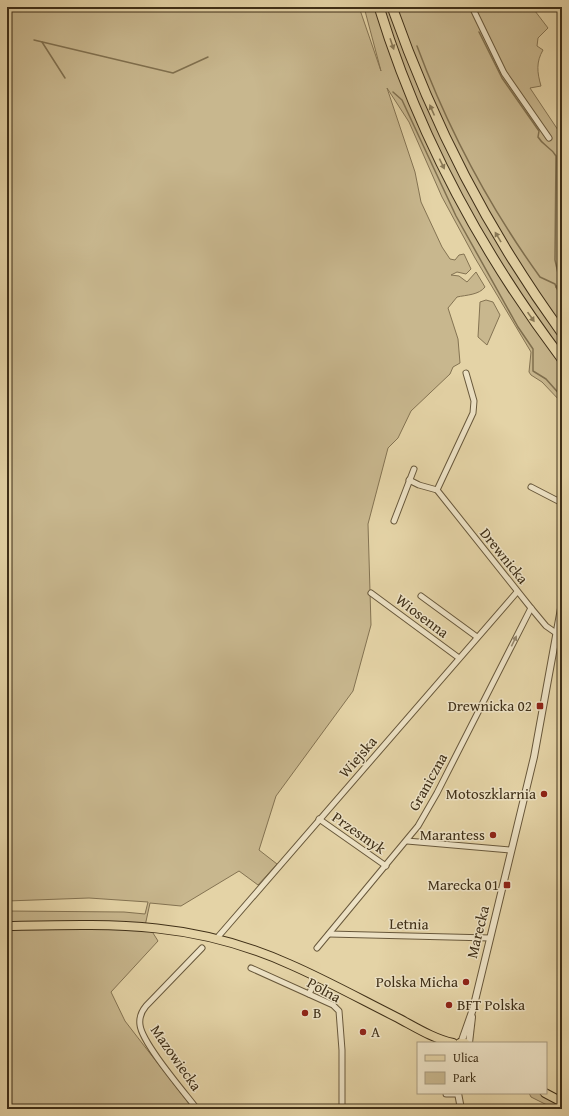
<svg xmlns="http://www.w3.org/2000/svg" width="569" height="1116" viewBox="0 0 569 1116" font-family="'Gentium Book Plus',serif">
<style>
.green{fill:#c8b78e;stroke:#847352}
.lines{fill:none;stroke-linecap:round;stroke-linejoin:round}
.stream{stroke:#80704f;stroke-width:1.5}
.minor-casing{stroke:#68583b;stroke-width:7}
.tertiary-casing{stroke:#68583b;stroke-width:8}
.primary-casing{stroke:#3f2f17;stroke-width:10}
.motorway-casing{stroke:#3f2f17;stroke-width:11}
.minor{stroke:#ede2c5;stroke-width:5}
.tertiary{stroke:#ede2c5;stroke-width:6}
.primary{stroke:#e4d3a6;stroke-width:8}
.motorway{stroke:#e4d3a6;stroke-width:9}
.oneway{fill:#897957}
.oneway2{fill:#96886e}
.poi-dot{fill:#8f2418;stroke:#ede2c5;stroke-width:1.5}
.labels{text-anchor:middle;stroke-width:3;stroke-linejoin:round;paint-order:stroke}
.street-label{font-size:15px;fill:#3f2f17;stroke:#ede2c5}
.poi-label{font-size:15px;fill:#3f2f17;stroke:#ede2c5;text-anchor:end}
</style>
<rect width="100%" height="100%" fill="#e4d3a6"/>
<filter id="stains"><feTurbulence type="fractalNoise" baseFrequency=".005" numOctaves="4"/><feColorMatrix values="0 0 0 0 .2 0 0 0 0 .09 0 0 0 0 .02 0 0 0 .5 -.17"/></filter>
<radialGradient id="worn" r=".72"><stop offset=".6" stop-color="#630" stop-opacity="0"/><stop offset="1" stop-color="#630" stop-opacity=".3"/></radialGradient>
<g class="green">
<path d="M7,7H359L381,71L364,7H534L535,11L548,28L538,38L537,46L543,50C536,62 537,72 541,86L530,88L562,136V403L542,382L531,375L529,372L531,352L475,258L442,197L409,122L387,88L415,172L421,202L442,247L450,259L455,260L459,255L464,254L471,269L466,274L457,272L451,275L459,276L467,282L476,272L485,287C479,295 466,295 457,297L448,308L458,339L460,363L453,367L450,374L411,411L398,438L388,448L368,524L371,625L353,691L276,796L259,850L277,864L258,885L239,871L181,906L150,903L145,926L153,933L158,941L111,992L125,1021L193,1109H7V911L124,912L145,914L148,902L89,898L7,901Z"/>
<path d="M486,300L493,302L500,315L487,345L478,337L480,302Z"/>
<path d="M529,1093H538L562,1106V1109H555L531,1097Z"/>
</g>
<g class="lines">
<g class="stream">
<path d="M479,32L502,78L539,131L538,137C544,147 550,146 556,156L555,260L560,282L556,287L562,298"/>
<path d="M34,40L173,73L208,57"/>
<path d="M42,42L65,78"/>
<path d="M417,46C448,129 488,205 540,277L555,284L556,287"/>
<path d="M393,92L402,100L456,216L518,327L533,349V371L546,379L562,397"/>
</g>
<defs>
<g id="minor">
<path d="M472,7L504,73L549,138"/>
<path d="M409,480L419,485L437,490L531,608L546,626L556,633"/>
<path d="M531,487L562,503"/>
<path d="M437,490L473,413L474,401L466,373"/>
<path d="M394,521L414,469"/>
<path d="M371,593L459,658"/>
<path d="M421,596L477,637"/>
<path d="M319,819L386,866"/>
<path d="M407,841L511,850"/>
<path d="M329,934L490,938"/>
<path d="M217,938L517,592"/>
<path d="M317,948L418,826L437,793L531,608"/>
<path d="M251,968L333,1005L339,1011L342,1050V1109"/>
<path d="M309,994L317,977"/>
<path d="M446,1094H458"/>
<path d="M197,1109C184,1092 142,1043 140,1025C139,1018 141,1012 146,1006L202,948"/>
</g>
<g id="tertiary">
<path d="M461,1043L473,1009L534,757L562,603"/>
<path d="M469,1043L472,1017"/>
<path d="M458,1093L461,1109"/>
</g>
<g id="primary">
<path d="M7,926C110,924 192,920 289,964C326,980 362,1000 398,1018C415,1027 434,1039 453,1043"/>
<path d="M460,1043H465"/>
<path d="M545,1093L562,1102"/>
</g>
<g id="motorway">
<path d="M379,7C418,134 482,253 562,359"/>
<path d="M392,7C434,126 488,231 562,333"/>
</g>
</defs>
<use href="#minor" class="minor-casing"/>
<use href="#tertiary" class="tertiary-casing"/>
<use href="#primary" class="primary-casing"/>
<use href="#motorway" class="motorway-casing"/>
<use href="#minor" class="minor"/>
<use href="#tertiary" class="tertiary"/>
<use href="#primary" class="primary"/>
<use href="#motorway" class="motorway"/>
</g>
<defs><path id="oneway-solid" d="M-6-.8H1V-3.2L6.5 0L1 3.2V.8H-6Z"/></defs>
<g class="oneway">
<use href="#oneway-solid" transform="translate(392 44) rotate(71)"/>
<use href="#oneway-solid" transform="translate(432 110) rotate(-114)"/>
<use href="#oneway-solid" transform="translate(442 164) rotate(64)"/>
<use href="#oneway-solid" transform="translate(498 237) rotate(-121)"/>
<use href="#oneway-solid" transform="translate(531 317) rotate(55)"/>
</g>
<use class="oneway2" href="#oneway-solid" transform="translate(514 641) rotate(-64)"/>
<g class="poi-dot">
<rect x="536" y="702" width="8" height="8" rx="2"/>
<circle cx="544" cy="794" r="4"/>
<circle cx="493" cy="835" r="4"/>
<rect x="503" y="881" width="8" height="8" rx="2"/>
<circle cx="466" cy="982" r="4"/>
<circle cx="449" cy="1005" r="4"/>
<circle cx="305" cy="1013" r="4"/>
<circle cx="363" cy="1032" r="4"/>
</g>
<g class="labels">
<g class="street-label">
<text transform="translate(504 556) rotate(51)" y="5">Drewnicka</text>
<text transform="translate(422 616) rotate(37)" y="5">Wiosenna</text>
<text transform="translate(358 757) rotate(-49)" y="5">Wiejska</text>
<text transform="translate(428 782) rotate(-61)" y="5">Graniczna</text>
<text transform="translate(359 833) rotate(35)" y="5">Przesmyk</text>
<text transform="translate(409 924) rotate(1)" y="5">Letnia</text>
<text transform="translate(478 932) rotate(-76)" y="5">Marecka</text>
<text transform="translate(324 990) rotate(29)" y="5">Polna</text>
<text transform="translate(176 1058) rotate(55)" y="5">Mazowiecka</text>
</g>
<g class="poi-label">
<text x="532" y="711">Drewnicka 02</text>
<text x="536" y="799">Motoszklarnia</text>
<text x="485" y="840">Marantess</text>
<text x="499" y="890">Marecka 01</text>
<text x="458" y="987">Polska Micha</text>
<text x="457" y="1010" text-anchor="start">BFT Polska</text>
<text x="313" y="1018" text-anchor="start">B</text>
<text x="371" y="1037" text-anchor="start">A</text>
</g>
</g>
<rect width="569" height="1116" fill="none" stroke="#e4d3a6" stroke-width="24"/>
<rect x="8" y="8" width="553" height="1100" fill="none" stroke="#3f2f17" stroke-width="2"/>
<rect x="12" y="12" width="545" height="1092" fill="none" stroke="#3f2f17"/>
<rect x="417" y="1042" width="130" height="52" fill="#ede2c5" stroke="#a79a7f"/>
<rect x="425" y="1055" width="20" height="6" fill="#e4d3a6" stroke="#a79a7f"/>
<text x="453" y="1062" font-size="12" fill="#3f2f17">Ulica</text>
<rect x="425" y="1072" width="20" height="12" fill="#c8b78e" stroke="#a79a7f"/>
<text x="453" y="1082" font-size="12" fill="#3f2f17">Park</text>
<rect width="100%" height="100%" filter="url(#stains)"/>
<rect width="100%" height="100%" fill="url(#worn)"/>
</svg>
